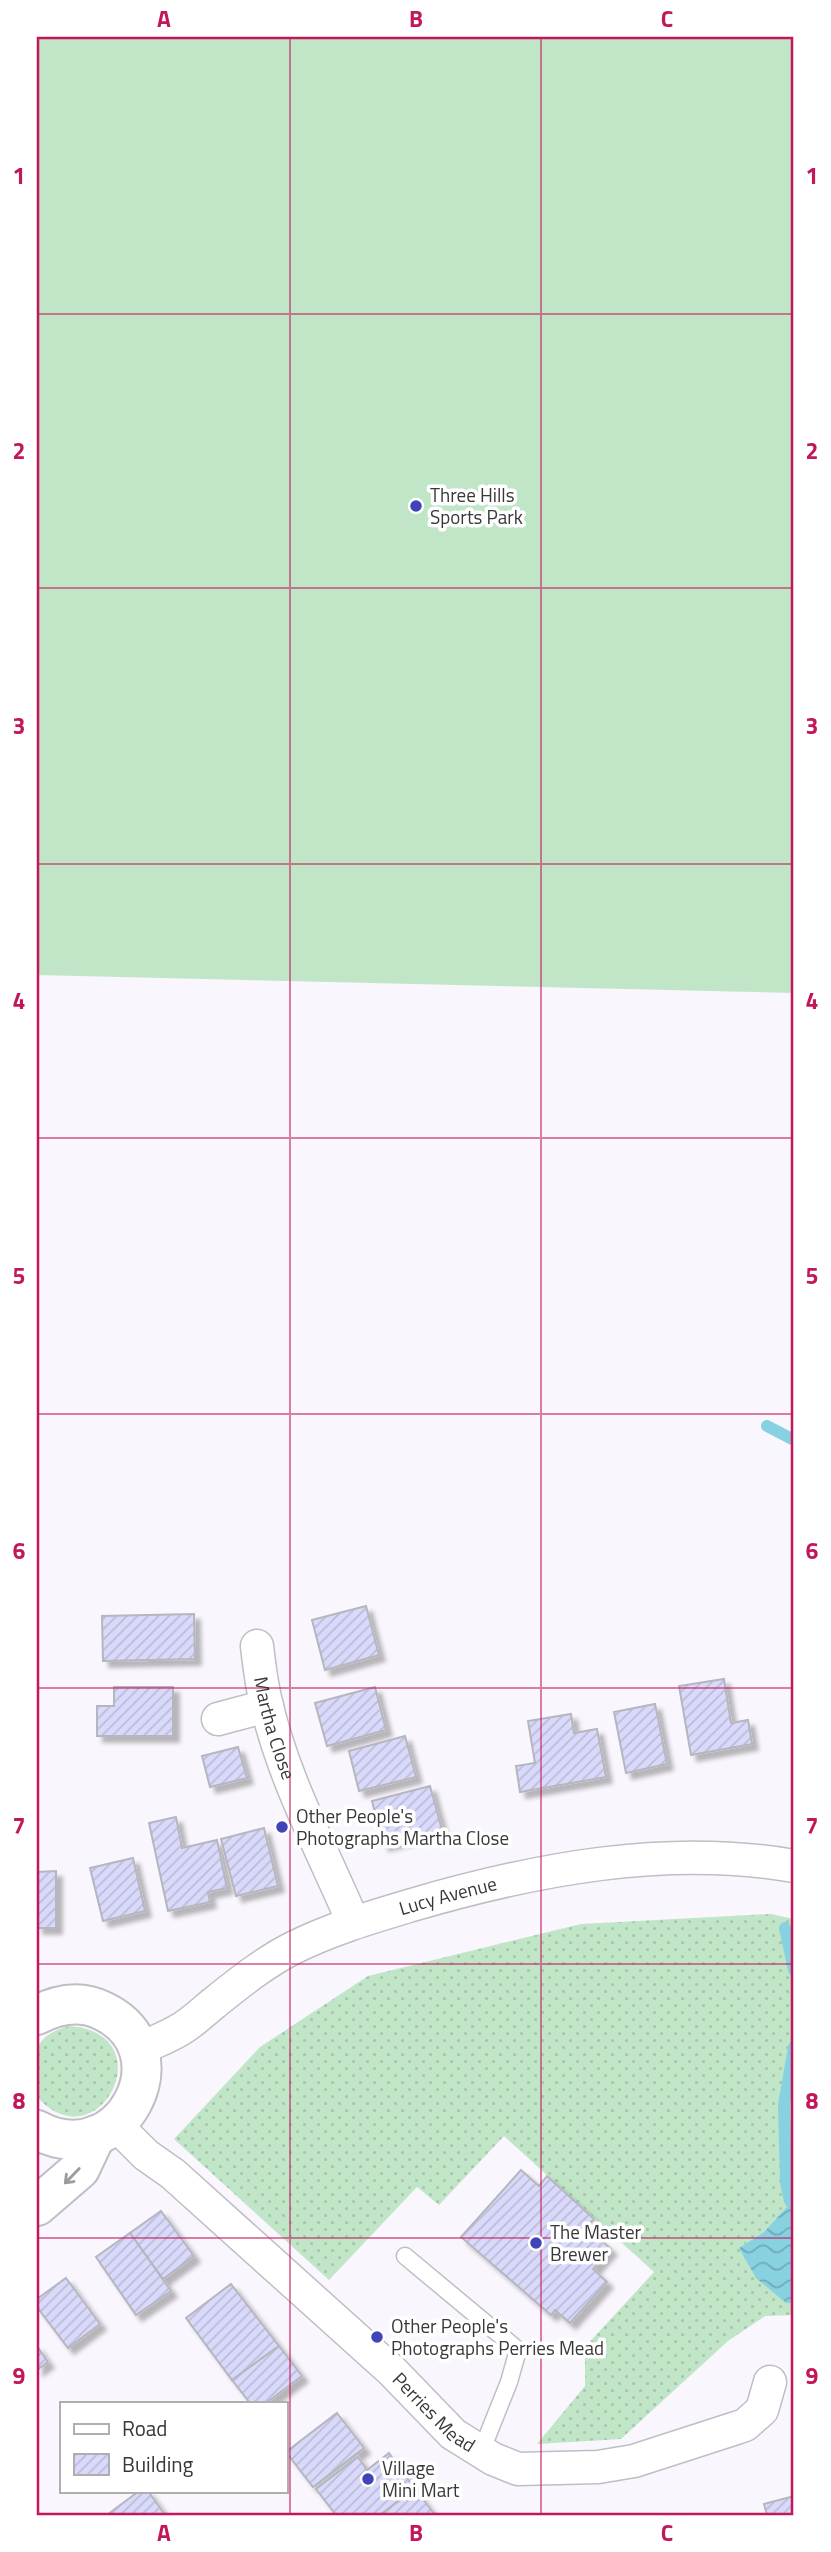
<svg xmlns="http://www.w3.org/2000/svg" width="831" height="2552" viewBox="0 0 831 2552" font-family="'Titillium Web',sans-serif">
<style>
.grass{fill:url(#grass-dots)}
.garden{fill:#c1e6c7}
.water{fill:url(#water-waves)}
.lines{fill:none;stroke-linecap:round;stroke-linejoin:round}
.stream{stroke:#88d1e1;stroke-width:12}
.building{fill:url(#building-hatch);stroke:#b6b6be;stroke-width:2;filter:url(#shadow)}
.lane-casing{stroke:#c0bdc4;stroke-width:19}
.street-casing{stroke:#c0bdc4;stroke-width:35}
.secondary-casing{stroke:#c0bdc4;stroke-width:42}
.lane{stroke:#fff;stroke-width:16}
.street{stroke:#fff;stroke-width:32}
.secondary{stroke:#fff;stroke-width:38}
.oneway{stroke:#9c9b9c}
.grid{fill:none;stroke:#c2185b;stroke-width:2;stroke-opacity:0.55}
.poi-dot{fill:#4044b9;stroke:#fff;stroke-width:2.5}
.labels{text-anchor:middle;stroke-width:7;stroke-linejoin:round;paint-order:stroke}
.poi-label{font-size:19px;fill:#39373a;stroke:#fff;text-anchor:start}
.street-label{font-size:19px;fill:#39373a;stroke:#fff}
.neatline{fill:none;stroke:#c2185b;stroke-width:2.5}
.grid-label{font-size:23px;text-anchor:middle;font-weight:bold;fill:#c2185b}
</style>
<defs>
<pattern id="grass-dots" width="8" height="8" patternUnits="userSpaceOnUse" patternTransform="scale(1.75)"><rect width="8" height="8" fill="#c1e6c7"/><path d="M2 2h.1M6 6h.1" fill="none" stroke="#a7c6ac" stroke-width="1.8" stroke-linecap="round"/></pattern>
<pattern id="water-waves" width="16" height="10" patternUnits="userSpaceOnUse" patternTransform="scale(1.75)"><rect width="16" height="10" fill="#88d1e1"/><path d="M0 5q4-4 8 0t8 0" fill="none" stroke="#70aab7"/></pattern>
<pattern id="building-hatch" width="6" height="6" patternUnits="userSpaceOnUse" patternTransform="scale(1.75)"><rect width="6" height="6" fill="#d9d9fb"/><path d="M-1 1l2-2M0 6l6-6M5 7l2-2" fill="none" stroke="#bbbbd8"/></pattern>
<filter id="shadow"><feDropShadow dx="6" dy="6" stdDeviation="2" flood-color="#0004"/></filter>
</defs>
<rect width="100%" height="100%" fill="#f9f6fd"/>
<g class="grass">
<path d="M771,1914L794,1919V2199L764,2232L739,2248L786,2303H794V2315L765,2316L728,2341L621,2439L537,2444L585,2386V2347L654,2272L504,2136L439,2205L417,2187L329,2280L174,2139L260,2047L368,1976L581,1924Z"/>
<path d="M69,2026C166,2033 99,2165 37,2097C37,2059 26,2038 69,2026Z"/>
</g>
<path class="garden" d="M37,37H794V993L37,975Z"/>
<path class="water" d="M794,2199V2303H786L756,2278L739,2248L764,2232Z"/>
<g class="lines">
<g class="stream">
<path d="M767,1426L794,1440"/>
<path d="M785,1928L794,1970"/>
<path d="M790,2201L786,2182L784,2105L794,2047"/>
</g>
</g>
<g class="building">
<path d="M366,1606L379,1655L325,1670L312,1620Z"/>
<path d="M194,1614L195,1659L103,1661L102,1616Z"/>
<path d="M724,1679L731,1723L748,1720L752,1744L691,1755L679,1686Z"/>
<path d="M114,1687H173V1736H97V1706H114Z"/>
<path d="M375,1687L386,1730L327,1746L315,1703Z"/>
<path d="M655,1704L667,1764L626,1773L614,1712Z"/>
<path d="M571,1714L574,1733L597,1729L606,1777L520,1792L516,1766L535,1763L528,1721Z"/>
<path d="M405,1736L416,1777L359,1791L349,1751Z"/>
<path d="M238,1747L247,1778L210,1787L202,1756Z"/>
<path d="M430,1786L442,1830L383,1845L372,1801Z"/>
<path d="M176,1817L182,1848L217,1840L227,1888L208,1892L210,1902L168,1911L149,1823Z"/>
<path d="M264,1828L278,1886L236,1896L221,1839Z"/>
<path d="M133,1858L145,1911L103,1921L90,1868Z"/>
<path d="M56,1871V1928H37V1872Z"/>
<path d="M521,2170L539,2186L547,2176L594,2219L586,2227L611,2249L593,2269L607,2282L570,2323L555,2310L551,2315L461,2237Z"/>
<path d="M161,2211L194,2256L163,2279L130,2233Z"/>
<path d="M130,2233L171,2291L136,2315L96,2257Z"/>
<path d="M66,2278L100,2324L68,2348L37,2307V2299Z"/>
<path d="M231,2284L279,2346L232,2380L186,2318Z"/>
<path d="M37,2346L48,2362L37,2370Z"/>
<path d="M279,2346L302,2376L266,2403H250L232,2380Z"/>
<path d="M337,2413L364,2448L313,2487L286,2452Z"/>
<path d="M389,2453L415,2489L380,2515H336L316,2489L358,2457L367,2470Z"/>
<path d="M415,2489L435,2515H380Z"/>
<path d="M139,2491H148L165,2515H107Z"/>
<path d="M794,2496V2515H767L764,2504Z"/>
</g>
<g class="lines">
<defs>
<path id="lane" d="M405,2256L518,2350L509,2382L481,2452"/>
<g id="street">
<path id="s1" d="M257,1646C259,1663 261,1681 265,1698C282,1777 322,1849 353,1922"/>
<path d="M218,1719L267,1706"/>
<path id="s2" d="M138,2050C152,2043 168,2037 181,2029C193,2022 204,2011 214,2003C239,1983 265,1962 293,1948C331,1929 372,1917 412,1905C535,1869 667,1844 794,1866"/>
<path id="s3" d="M116,2125L146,2155L173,2174L392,2371L453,2434L493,2459L518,2469L598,2467L634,2461L733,2429L745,2425L762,2410L770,2382"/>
</g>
<g id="secondary">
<path d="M37,2015C58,2004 81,2000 103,2011C186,2051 121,2175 37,2130"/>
<path d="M37,2206L80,2169L96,2135"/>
</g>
</defs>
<use href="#lane" class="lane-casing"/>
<use href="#street" class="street-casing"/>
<use href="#secondary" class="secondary-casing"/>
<use href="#lane" class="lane"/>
<use href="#street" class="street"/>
<use href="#secondary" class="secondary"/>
</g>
<defs><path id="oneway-shaft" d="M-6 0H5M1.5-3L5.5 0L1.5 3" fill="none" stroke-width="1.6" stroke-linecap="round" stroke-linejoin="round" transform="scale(1.75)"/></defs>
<use class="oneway" href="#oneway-shaft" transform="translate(72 2176) rotate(134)"/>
<path class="grid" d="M290,37V2515M541,37V2515M37,314H794M37,588H794M37,864H794M37,1138H794M37,1414H794M37,1688H794M37,1964H794M37,2238H794"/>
<g class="poi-dot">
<circle cx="416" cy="506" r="7"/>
<circle cx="282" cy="1827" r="7"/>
<circle cx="536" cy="2243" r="7"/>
<circle cx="377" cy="2337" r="7"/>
<circle cx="368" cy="2479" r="7"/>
</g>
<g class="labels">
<g class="poi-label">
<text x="430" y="502">Three Hills<tspan x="430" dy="22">Sports Park</tspan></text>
<text x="296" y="1823">Other People's<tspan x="296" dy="22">Photographs Martha Close</tspan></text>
<text x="550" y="2239">The Master<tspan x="550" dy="22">Brewer</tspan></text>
<text x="391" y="2333">Other People's<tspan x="391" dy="22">Photographs Perries Mead</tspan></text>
<text x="382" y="2475">Village<tspan x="382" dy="22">Mini Mart</tspan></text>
</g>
<g class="street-label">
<text dy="7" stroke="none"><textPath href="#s1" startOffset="84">Martha Close</textPath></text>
<text dy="7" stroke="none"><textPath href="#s2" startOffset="350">Lucy Avenue</textPath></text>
<text dy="7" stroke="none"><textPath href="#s3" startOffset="429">Perries Mead</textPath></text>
</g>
</g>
<rect width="831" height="2552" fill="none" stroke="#ffffff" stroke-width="77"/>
<rect x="60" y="2402" width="228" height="91" fill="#ffffff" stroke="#b0afb0" stroke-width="2"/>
<rect x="74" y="2424" width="35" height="10" fill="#ffffff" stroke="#b0afb0" stroke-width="2"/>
<text x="122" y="2436" font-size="21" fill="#39373a">Road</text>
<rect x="74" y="2454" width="35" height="21" fill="url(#building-hatch)" stroke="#b0afb0" stroke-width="2"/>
<text x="122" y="2472" font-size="21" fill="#39373a">Building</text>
<rect x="38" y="38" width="754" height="2476" class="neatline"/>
<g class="grid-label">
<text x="164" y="27">A</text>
<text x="416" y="27">B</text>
<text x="667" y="27">C</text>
<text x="19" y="184">1</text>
<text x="812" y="184">1</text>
<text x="19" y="459">2</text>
<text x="812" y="459">2</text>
<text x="19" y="734">3</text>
<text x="812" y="734">3</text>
<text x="19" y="1009">4</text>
<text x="812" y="1009">4</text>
<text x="19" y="1284">5</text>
<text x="812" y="1284">5</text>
<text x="19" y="1559">6</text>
<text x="812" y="1559">6</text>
<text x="19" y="1834">7</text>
<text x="812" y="1834">7</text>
<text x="19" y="2109">8</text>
<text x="812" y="2109">8</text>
<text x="19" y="2384">9</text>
<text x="812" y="2384">9</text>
<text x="164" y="2541">A</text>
<text x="416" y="2541">B</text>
<text x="667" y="2541">C</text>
</g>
</svg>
